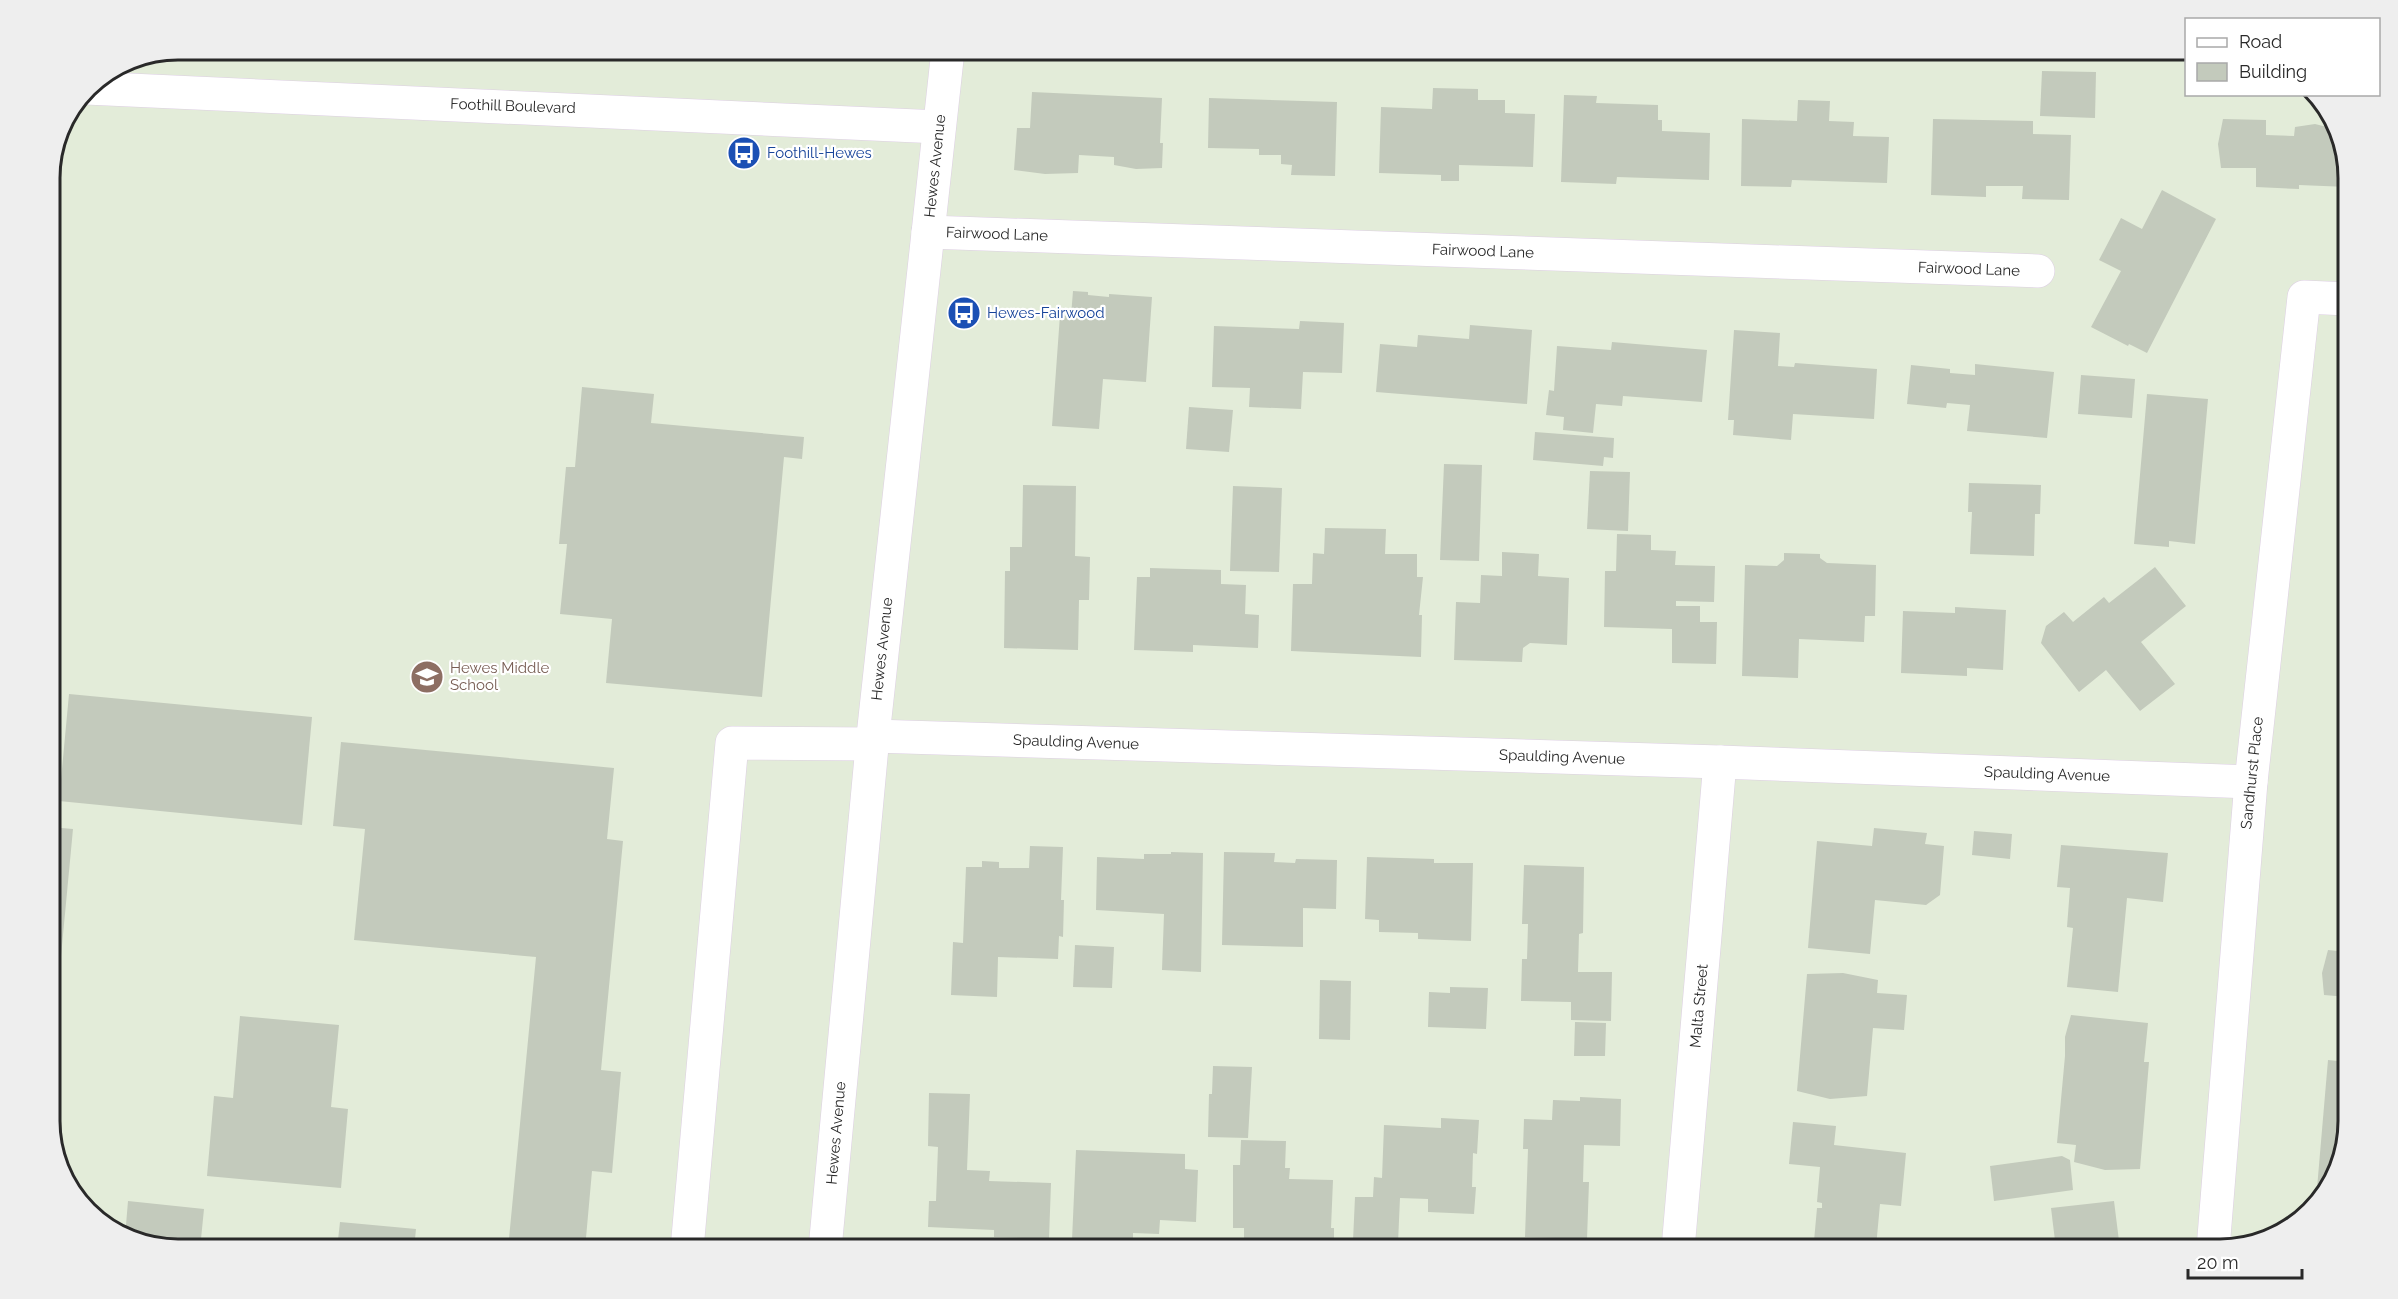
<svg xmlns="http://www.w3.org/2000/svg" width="2398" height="1299" viewBox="0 0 2398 1299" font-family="Raleway,sans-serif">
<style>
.building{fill:#c3cabc}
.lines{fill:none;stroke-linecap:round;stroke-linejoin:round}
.minor-casing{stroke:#ddcfe3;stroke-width:34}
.minor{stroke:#fff;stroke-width:33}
.labels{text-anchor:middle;stroke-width:4.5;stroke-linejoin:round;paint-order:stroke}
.street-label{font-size:15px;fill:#292929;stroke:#fff}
.transit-label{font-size:15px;fill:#164399;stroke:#fff;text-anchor:start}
.education-label{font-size:15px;fill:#785e54;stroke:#fff;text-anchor:start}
.rim{fill:none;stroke:#292929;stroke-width:3}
</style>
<rect width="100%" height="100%" fill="#e3ecd9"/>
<g class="building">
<path d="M2042,71L2096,72L2095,118L2040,116Z"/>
<path d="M1433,88L1478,89V100H1505V113L1535,114L1533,167L1459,165V181H1441V175L1379,173L1381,107L1432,109Z"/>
<path d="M1032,92L1162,98L1160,143H1163L1162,168L1136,169L1114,165V157L1079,155L1078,173L1045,174L1014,170L1017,128H1030Z"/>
<path d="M1564,95L1597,96L1596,103L1658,105V120H1662V131L1710,133L1709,180L1617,177L1616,184L1561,182Z"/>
<path d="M1209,98L1337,102L1335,176L1291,175L1292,165L1281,164V155H1259V149L1208,148Z"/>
<path d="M1798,100L1830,101L1829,121L1854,122L1853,136L1889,137L1887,183L1792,180L1791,187L1741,186L1742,119L1797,121Z"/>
<path d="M1933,119L2033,121V134L2071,135L2069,200L2022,199L2023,186H1986V197L1931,195Z"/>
<path d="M2223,119L2266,120V135L2294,136L2295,127L2315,124L2335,129L2348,170V187L2299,185V189L2256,187V168H2221L2218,144Z"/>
<path d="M2162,190L2216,219L2147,353L2129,344L2128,346L2091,327L2121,271L2099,260L2121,218L2142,229Z"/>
<path d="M1073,291L1088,292V295L1109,297V294L1152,297L1146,382L1103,379L1099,429L1052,426L1060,315L1071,316Z"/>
<path d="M1300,321L1344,323L1342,373L1303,372L1301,409L1249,407L1250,388L1212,387L1214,326L1299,329Z"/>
<path d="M1470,325L1532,330L1527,404L1376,392L1380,344L1417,347L1418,335L1469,339Z"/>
<path d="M1734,330L1780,333L1778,366L1794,367L1795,363L1877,369L1874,419L1793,414L1791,440L1733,435L1734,420H1728Z"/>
<path d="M1612,342L1707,350L1702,402L1623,396L1622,406L1596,404L1593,433L1563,430L1564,417L1546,415L1549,390L1554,391L1557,346L1611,350Z"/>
<path d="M1975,364L2054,372L2047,438L1967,431L1970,405L1947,403L1946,408L1907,404L1911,365L1950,369V373L1975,375Z"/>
<path d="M2081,375L2135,379L2132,418L2078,414Z"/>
<path d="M582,387L654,394L651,423L804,437L802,459L784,457L762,697L606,683L612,619L560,614L567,544H559L566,467H575Z"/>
<path d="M2147,394L2208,399L2195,544L2169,541V547L2134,544Z"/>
<path d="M1189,407L1233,410L1229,452L1186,449Z"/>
<path d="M1535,432L1614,438L1613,458L1604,457L1603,466L1533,460Z"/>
<path d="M1444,464L1482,465L1479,561L1440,560Z"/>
<path d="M1590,471L1630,472L1628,531L1587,529Z"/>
<path d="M1969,483L2041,485L2040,514H2035L2034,556L1970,554L1972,512H1968Z"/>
<path d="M1023,485L1076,486L1075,556L1090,557L1089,600H1079L1078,650L1004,648L1005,571H1010V547H1022Z"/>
<path d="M1233,486L1282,488L1279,572L1230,571Z"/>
<path d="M1325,528L1386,529L1385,554H1417V577H1423L1419,615H1422L1421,657L1291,651L1293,584H1312L1313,553L1324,554Z"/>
<path d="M1617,534L1651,535V550L1676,551L1675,565L1715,566L1714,602L1676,601V606H1700V622H1717L1716,664L1672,663V629L1604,627L1605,571H1616Z"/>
<path d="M1502,552L1539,554L1538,576L1569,578L1567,645L1530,643L1523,648L1522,662L1454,660L1456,602L1480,603L1481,575L1502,576Z"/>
<path d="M1784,553L1820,554V558L1827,563L1876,565L1875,616H1865L1864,642L1799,639L1798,678L1742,676L1745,565L1777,566L1784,560Z"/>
<path d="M2155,567L2186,606L2141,642L2175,684L2140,711L2106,670L2079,692L2041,643L2046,626L2064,612L2073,622L2104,597L2109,603Z"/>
<path d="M1150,568L1221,570V584L1246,585L1245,614L1259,615L1258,648L1193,645V652L1134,650L1137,577H1150Z"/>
<path d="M1955,607L2006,610L2003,670L1967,668V676L1901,673L1903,611L1955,613Z"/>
<path d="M69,694L312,717L302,825L59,801Z"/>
<path d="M341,742L614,768L607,839L623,841L601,1070L621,1072L612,1173L592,1171L585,1249H508L536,957L354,940L365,829L333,826Z"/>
<path d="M50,827L73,829L51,1062H50Z"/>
<path d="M1874,828L1927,833L1925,844L1944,846L1940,895L1926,905L1875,900L1870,954L1808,948L1817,841L1872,846Z"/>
<path d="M1974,831L2012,834L2010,859L1972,855Z"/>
<path d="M2061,845L2168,853L2163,902L2127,898L2118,992L2067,987L2073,928L2067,927L2070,888L2057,887Z"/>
<path d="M1030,846L1063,847L1061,900H1064L1063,937L1059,936L1058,959L998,957L997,997L951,995L953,942L963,943L966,867H982V861L999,862V868H1029Z"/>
<path d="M1171,852L1203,853L1201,972L1162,970L1164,914L1096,910L1097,857L1144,859V854H1171Z"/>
<path d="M1224,852L1275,853L1274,862L1295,863L1296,859L1337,860L1336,909L1303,908V947L1222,945Z"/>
<path d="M1367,857L1434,859V863H1473L1471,941L1418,939V933L1379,932V920L1365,919Z"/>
<path d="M1524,865L1584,867L1583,933L1579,934L1578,972H1612L1611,1021L1571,1020V1002L1521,1001L1522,959H1527L1528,924H1522Z"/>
<path d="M1075,945L1114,947L1112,988L1073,987Z"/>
<path d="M2328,950L2348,952V997L2324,995L2322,973Z"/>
<path d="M1843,973L1878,980L1877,993L1907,995L1904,1030L1873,1028L1867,1096L1830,1099L1797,1091L1807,974Z"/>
<path d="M1320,980L1351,981L1350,1040L1319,1039Z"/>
<path d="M1450,987L1488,988L1486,1029L1428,1027L1429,992L1450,993Z"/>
<path d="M2071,1015L2148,1023L2144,1062H2149L2140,1169L2105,1170L2074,1162L2076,1145L2057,1143L2065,1056V1037Z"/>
<path d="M240,1016L339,1025L331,1107L348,1109L341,1188L207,1176L214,1096L233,1098Z"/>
<path d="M1575,1022L1606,1023L1605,1056H1574Z"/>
<path d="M2328,1060L2348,1062V1121L2335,1178L2316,1200Z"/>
<path d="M1213,1066L1252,1067L1248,1138L1208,1137L1209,1094H1212Z"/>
<path d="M929,1093L970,1094L967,1170L990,1171L989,1181L1051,1183L1049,1239L994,1237V1230L928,1227L929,1201H936L938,1147L928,1146Z"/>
<path d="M1580,1097L1621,1099L1620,1146L1584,1145L1583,1182H1589L1587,1239L1525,1237L1528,1149H1523L1524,1119L1552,1120L1553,1100L1580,1101Z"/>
<path d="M1441,1118L1479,1120L1477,1154L1473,1153L1472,1187H1476L1474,1214L1428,1212V1199L1400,1198L1398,1243L1353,1241L1355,1197H1373L1374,1177L1382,1178L1384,1125L1441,1128Z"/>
<path d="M1793,1122L1836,1126L1834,1145L1906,1153L1901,1206L1880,1204L1876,1247L1814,1241L1817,1208H1822V1203L1817,1202L1820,1167L1789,1164Z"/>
<path d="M1241,1140L1286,1141L1285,1168H1290L1289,1179L1333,1180L1331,1228H1334V1249H1298V1244L1244,1241V1228H1233V1165H1240Z"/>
<path d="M1076,1150L1185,1154V1169L1198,1170L1196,1222L1160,1220L1159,1234L1133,1233V1242L1072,1240Z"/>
<path d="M2062,1156L2070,1160L2073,1190L1994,1201L1990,1166Z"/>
<path d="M128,1201L204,1209L200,1249H178L125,1237Z"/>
<path d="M2114,1201L2120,1249H2056L2051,1208Z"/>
<path d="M340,1222L416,1229L414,1249H337Z"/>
</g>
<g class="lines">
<defs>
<g id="minor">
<path d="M86,88L939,127"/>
<path d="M928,232L2038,271"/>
<path d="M873,736L1720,762L2251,782"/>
<path d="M687,1249L732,743L872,744"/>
<path d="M825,1249L873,736L948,50"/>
<path d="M1678,1249L1720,762"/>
<path d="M2213,1249L2251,782L2304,297L2348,299"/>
</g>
</defs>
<use href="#minor" class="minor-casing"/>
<use href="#minor" class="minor"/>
</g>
<defs>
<symbol id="bus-disc" viewBox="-11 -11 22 22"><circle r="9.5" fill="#1a4fb4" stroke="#fff"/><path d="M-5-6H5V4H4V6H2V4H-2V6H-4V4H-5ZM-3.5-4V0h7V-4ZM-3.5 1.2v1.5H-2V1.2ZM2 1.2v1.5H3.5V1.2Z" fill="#fff"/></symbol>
<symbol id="school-disc" viewBox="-11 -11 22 22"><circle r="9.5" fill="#8d6e63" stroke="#fff"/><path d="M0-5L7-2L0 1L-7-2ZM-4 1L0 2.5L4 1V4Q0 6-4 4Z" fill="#fff"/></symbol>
</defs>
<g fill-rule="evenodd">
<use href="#bus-disc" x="725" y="134" width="38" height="38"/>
<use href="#bus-disc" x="945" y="294" width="38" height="38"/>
<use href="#school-disc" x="408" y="658" width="38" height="38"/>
</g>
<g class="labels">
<g class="street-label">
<text transform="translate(513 106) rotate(2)" y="5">Foothill Boulevard</text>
<text transform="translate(935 166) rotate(-84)" y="5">Hewes Avenue</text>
<text transform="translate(997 234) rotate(2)" y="5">Fairwood Lane</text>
<text transform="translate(1483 251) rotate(2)" y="5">Fairwood Lane</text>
<text transform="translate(1969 269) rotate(2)" y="5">Fairwood Lane</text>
<text transform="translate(882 649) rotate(-84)" y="5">Hewes Avenue</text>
<text transform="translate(1076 742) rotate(2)" y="5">Spaulding Avenue</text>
<text transform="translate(1562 757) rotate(2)" y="5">Spaulding Avenue</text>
<text transform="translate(2252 773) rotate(-84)" y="5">Sandhurst Place</text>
<text transform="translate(2047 774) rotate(2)" y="5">Spaulding Avenue</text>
<text transform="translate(1699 1006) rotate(-85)" y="5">Malta Street</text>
<text transform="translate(836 1133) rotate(-85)" y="5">Hewes Avenue</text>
</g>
<g class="transit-label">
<text x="767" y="158">Foothill-Hewes</text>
<text x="987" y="318">Hewes-Fairwood</text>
</g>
<g class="education-label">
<text x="450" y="673">Hewes Middle<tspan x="450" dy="17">School</tspan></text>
</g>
</g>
<path d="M0 0H2398V1299H0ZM178 60H2220A118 118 0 0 1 2338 178V1121A118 118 0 0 1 2220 1239H178A118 118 0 0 1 60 1121V178A118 118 0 0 1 178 60Z" fill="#eee" fill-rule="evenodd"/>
<path class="rim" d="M178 60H2220A118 118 0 0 1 2338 178V1121A118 118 0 0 1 2220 1239H178A118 118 0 0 1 60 1121V178A118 118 0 0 1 178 60Z"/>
<rect x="2185" y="18" width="195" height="78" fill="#ffffff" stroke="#a9a9a9" stroke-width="1.5"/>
<rect x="2197" y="38" width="30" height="9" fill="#ffffff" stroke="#a9a9a9" stroke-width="1.5"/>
<text x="2239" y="48" font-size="18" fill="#292929">Road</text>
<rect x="2197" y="63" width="30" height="18" fill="#c3cabc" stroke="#a9a9a9" stroke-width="1.5"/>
<text x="2239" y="78" font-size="18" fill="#292929">Building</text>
<path d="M2188 1269v9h114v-9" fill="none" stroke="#292929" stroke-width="3"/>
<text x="2197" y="1269" font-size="18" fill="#292929" stroke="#ffffff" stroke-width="4.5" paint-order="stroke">20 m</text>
</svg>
